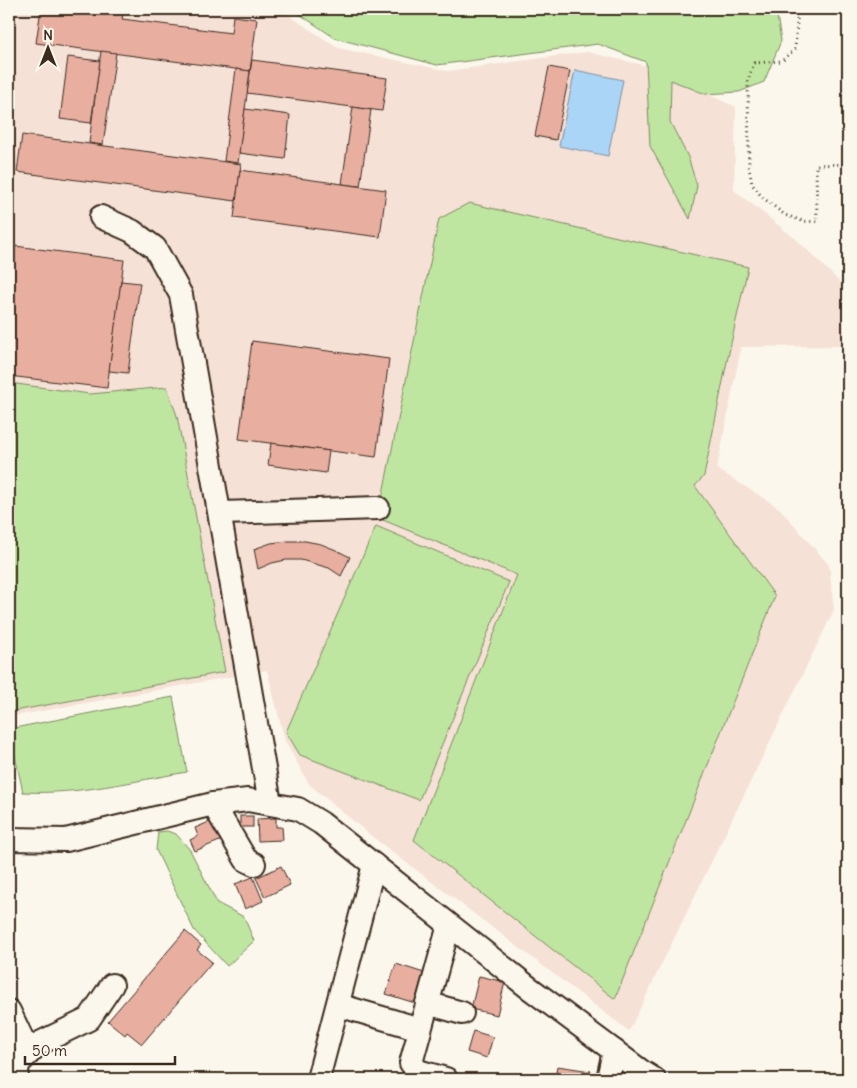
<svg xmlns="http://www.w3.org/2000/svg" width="857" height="1088" viewBox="0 0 857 1088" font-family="Delius,sans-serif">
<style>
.built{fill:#f5e1d6}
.green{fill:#bfe6a1;stroke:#7d8860}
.water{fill:#abd5f6;stroke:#7e91a0}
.building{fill:#e8afa1;stroke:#3b2a1e}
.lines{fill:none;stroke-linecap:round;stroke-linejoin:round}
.minor-casing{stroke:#3b2a1e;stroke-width:26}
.path{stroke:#3b2a1e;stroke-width:3;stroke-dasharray:1 4;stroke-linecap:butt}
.minor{stroke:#fbf7ec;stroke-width:22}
</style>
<rect width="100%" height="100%" fill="#fbf7ec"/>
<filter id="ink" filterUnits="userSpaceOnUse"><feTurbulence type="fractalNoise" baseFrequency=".02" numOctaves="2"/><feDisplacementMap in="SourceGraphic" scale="10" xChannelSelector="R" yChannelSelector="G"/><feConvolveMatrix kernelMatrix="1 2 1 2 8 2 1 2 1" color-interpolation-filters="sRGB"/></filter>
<g filter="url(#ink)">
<path class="built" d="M9,9H279L338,48L448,71L587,52L643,65L736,107L734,190L797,240L848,290V346L741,347L717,469L779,508L829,565L834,610L629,1031L370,835L309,784L285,741L267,670L9,717Z"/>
<g class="green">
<path d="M292,9H776L781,41L764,82L739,92L705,94L671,80L670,122L688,157L697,186L690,219L650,146L646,62L598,44L437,65L335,38Z"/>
<path d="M469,203L748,267L726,366L704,476L695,486L775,596L615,999L414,840L517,575L378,518L439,219Z"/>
<path d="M9,383L90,394L167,387L177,416L225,672L9,712Z"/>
<path d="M376,526L509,582L419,800L300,755L286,732Z"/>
<path d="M173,697L187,772C133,781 79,795 23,792L9,729Z"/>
<path d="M167,831L176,834L190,850L217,903L244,917L254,941L227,966L194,930L156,850L158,832Z"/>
</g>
<path class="water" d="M575,70L623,80L608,156L559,146Z"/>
<g class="building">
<path d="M41,9L96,15L97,9H124L122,19L231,33L233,16L257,19L250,71L36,43Z"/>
<path d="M101,51L116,53L103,145L89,143Z"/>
<path d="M68,57L100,61L91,123L60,119Z"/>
<path d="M252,60L387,78L382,111L247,93Z"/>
<path d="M549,67L570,71L556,140L535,136Z"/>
<path d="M236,69L250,71L238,163L224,161Z"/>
<path d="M353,107L371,110L360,186L342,184Z"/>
<path d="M245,109L290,115L285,159L239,153Z"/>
<path d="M22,135L241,164L236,201L17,172Z"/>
<path d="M240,170L386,190L380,237L234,218Z"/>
<path d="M15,246L124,260L107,388L9,376V291Z"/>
<path d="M121,281L140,283L128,373L109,371Z"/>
<path d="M252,341L389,359L376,457L239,439Z"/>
<path d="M271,443L329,451L326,473L268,465Z"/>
<path d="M288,541H305L321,544L336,550L350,557L341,576L329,568L301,560H286L272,563L258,569L254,549L271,543Z"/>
<rect x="240" y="816" width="13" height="11"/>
<path d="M276,818V827H282L283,840L258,841L257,819Z"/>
<path d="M214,820L222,840L195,851L190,840L198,836L195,828Z"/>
<path d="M281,866L290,885L265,897L256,878Z"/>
<path d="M253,877L263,901L245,909L235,884Z"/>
<path d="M185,931L201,945L197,950L212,962L142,1044L127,1032L125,1035L108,1021Z"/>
<path d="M396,964L424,973L415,1003L386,994Z"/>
<path d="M479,976L505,982L497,1015L471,1009Z"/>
<path d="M473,1031L493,1037L487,1058L467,1052Z"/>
<path d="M557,1066L591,1071L590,1079H555Z"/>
</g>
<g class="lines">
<defs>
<g id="minor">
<path d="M101,217L132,231L155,248L181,295L270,803"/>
<path d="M221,513L378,508"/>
<path d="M213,804L246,860L254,864"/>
<path d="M9,839L66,840L213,804L248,800L298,809L321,823L528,987L641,1071L654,1079"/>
<path d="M427,1003L462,1013"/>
<path d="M338,1005L420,1029"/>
<path d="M9,1011L29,1053"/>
<path d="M16,1079L18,1064L38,1044L89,1019L112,985"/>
<path d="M318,1079L374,865"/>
<path d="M446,1079L418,1071L411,1063L449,925"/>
<path d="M608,1079L614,1051"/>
</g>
</defs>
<use href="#minor" class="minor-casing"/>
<path class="path" d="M798,9L795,49L782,61L754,63L748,81L749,167L752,184L762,197L785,215L803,221L817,222L816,165L848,164"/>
<use href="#minor" class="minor"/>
</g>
</g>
<rect width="857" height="1088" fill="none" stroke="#fbf7ec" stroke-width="30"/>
<rect x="15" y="15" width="827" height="1058" fill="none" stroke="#3b2a1e" stroke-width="2" filter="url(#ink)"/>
<g transform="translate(48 48)" stroke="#fbf7ec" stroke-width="4" paint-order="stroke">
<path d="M0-4L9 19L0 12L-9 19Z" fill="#3b2a1e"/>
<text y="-8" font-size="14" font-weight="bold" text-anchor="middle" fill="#3b2a1e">N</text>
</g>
<path d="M25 1056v8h150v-8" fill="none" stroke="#3b2a1e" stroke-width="2.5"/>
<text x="32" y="1056" font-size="15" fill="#3b2a1e" stroke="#fbf7ec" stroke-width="4" paint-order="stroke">50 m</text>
</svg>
